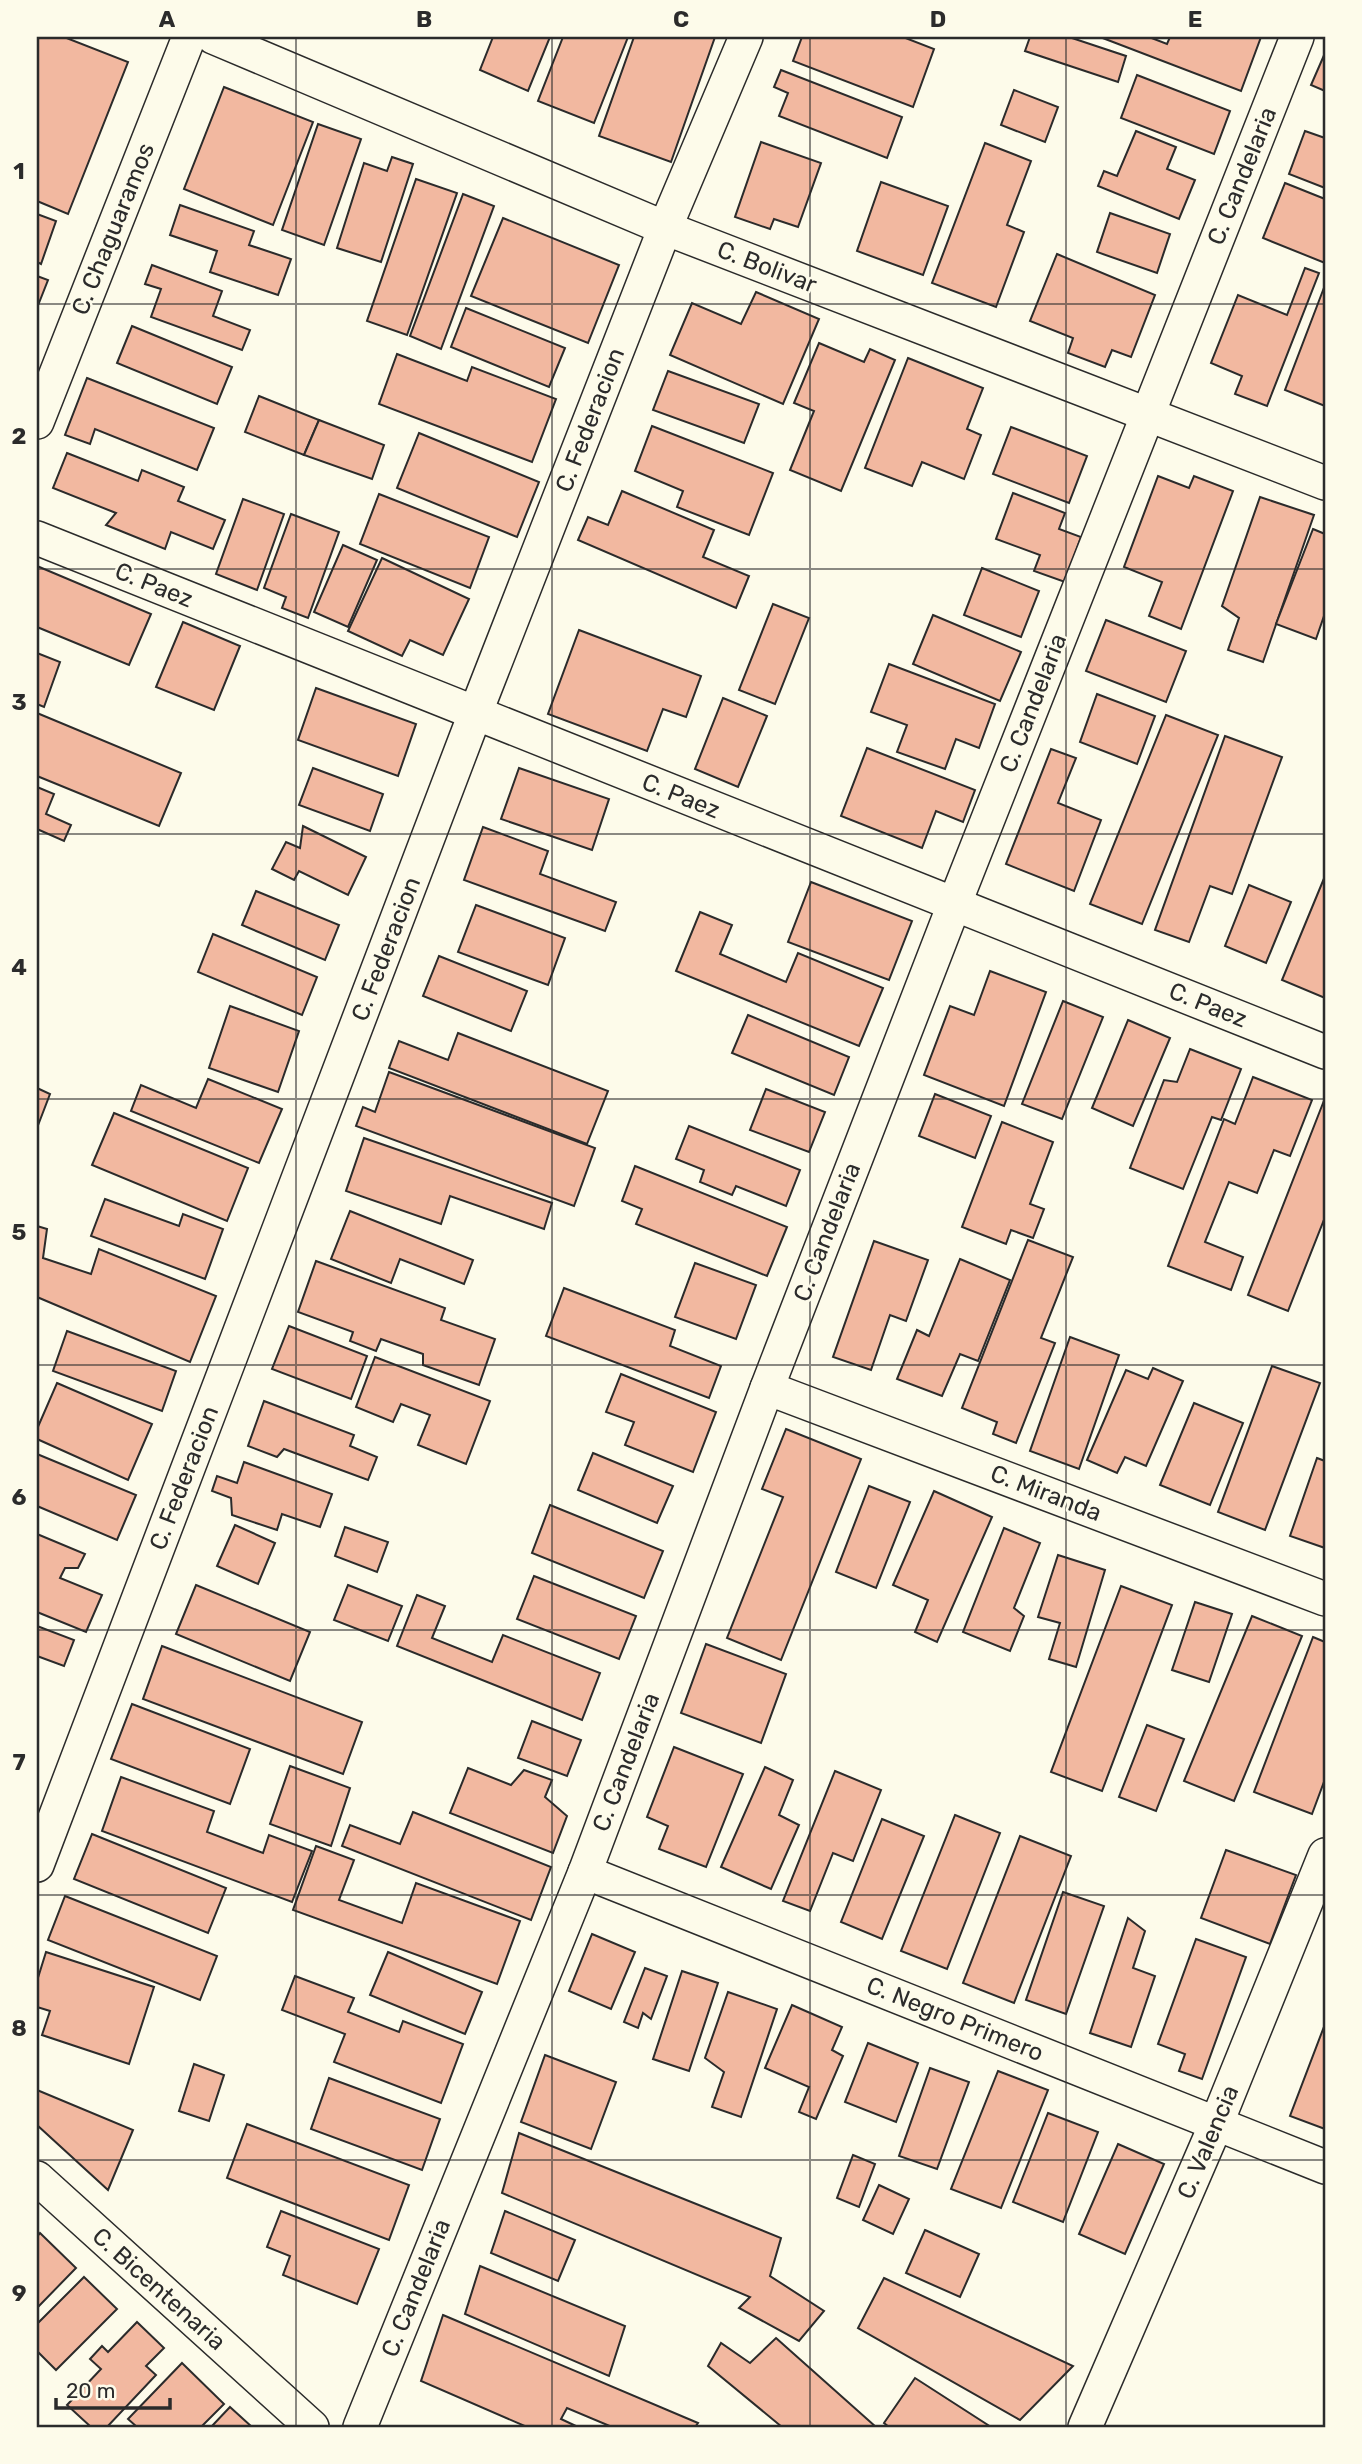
<svg xmlns="http://www.w3.org/2000/svg" width="1362" height="2464" viewBox="0 0 1362 2464" font-family="Rubik,sans-serif">
<style>
.building{fill:#f2b8a0;stroke:#2b2b2b;stroke-width:2}
.lines{fill:none;stroke-linecap:round;stroke-linejoin:round}
.street-casing{stroke:#2b2b2b;stroke-width:36}
.street{stroke:#fdfbea;stroke-width:33}
.grid{fill:none;stroke:#2b2b2b;stroke-width:2;stroke-opacity:0.55}
.labels{text-anchor:middle;stroke-width:5;stroke-linejoin:round;paint-order:stroke}
.street-label{font-size:24px;fill:#2b2b2b;stroke:#fdfbea}
.neatline{fill:none;stroke:#2b2b2b;stroke-width:2.5}
.grid-label{font-size:23px;text-anchor:middle;font-weight:bold;fill:#2b2b2b}
</style>
<rect width="100%" height="100%" fill="#fdfbea"/>
<g class="building">
<path d="M37,37H64L128,62L68,214L37,201Z"/>
<path d="M493,37H550L528,91L480,70Z"/>
<path d="M563,37H628L594,123L538,101Z"/>
<path d="M634,37H715L671,162L599,136Z"/>
<path d="M802,37H903L934,49L913,107L793,61Z"/>
<path d="M1030,37H1069L1126,56L1118,82L1025,51Z"/>
<path d="M1100,37H1149L1167,44L1170,37H1261L1241,91Z"/>
<path d="M1325,53V91L1311,85Z"/>
<path d="M781,70L902,117L887,158L779,116L788,93L774,87Z"/>
<path d="M1137,75L1230,111L1214,154L1121,118Z"/>
<path d="M224,87L313,122L273,225L184,189Z"/>
<path d="M1014,90L1058,107L1045,142L1001,125Z"/>
<path d="M318,124L361,139L324,245L282,230Z"/>
<path d="M1136,131L1176,147L1167,169L1195,180L1179,219L1098,186L1104,171L1117,176Z"/>
<path d="M1305,131L1325,138V188L1289,174Z"/>
<path d="M761,142L821,163L798,227L774,219L770,229L735,217Z"/>
<path d="M985,143L1031,161L1007,225L1024,232L996,307L932,283Z"/>
<path d="M392,157L413,164L381,262L337,248L364,163L387,171Z"/>
<path d="M416,179L457,193L407,335L367,321Z"/>
<path d="M881,182L948,206L923,275L857,251Z"/>
<path d="M1285,183L1325,199V263L1263,238Z"/>
<path d="M463,194L494,206L441,349L410,336Z"/>
<path d="M180,205L254,231L249,245L291,259L278,295L210,272L217,251L170,235Z"/>
<path d="M1110,213L1170,234L1157,273L1097,252Z"/>
<path d="M37,214L56,221L41,264L37,262Z"/>
<path d="M503,218L619,265L588,343L471,296Z"/>
<path d="M1057,254L1155,295L1131,357L1112,350L1105,367L1068,353L1073,338L1030,321Z"/>
<path d="M152,265L222,291L213,316L250,330L242,350L151,317L161,289L145,284Z"/>
<path d="M1305,268L1319,273L1267,406L1235,394L1242,376L1211,363L1238,295L1287,315Z"/>
<path d="M37,276L48,280L37,308Z"/>
<path d="M1325,285V406L1285,390Z"/>
<path d="M756,292L819,319L783,404L670,355L692,303L741,324Z"/>
<path d="M466,308L565,348L549,387L451,347Z"/>
<path d="M132,326L232,367L217,404L117,363Z"/>
<path d="M819,343L864,362L870,349L895,360L841,491L790,470L814,411L794,403Z"/>
<path d="M397,354L467,381L472,367L556,399L532,462L379,404Z"/>
<path d="M908,358L983,388L967,429L981,435L964,479L922,462L912,486L865,468Z"/>
<path d="M668,371L759,404L744,443L653,410Z"/>
<path d="M87,378L214,428L197,470L95,429L90,444L65,435Z"/>
<path d="M259,396L319,420L304,455L245,432Z"/>
<path d="M319,420L384,445L372,479L304,455Z"/>
<path d="M652,426L773,473L749,535L677,507L683,491L635,471Z"/>
<path d="M1011,427L1087,456L1069,503L993,474Z"/>
<path d="M419,433L539,482L517,537L397,488Z"/>
<path d="M67,453L138,481L142,470L184,487L178,501L225,520L213,549L171,532L165,549L106,525L116,513L53,488Z"/>
<path d="M1158,476L1189,488L1194,476L1233,491L1181,629L1149,616L1162,582L1124,567Z"/>
<path d="M622,491L714,530L703,557L749,576L736,608L578,540L588,517L608,525Z"/>
<path d="M1013,493L1065,513L1059,529L1081,537L1065,582L1034,571L1040,555L996,539Z"/>
<path d="M379,494L489,537L470,588L360,544Z"/>
<path d="M1260,497L1314,515L1263,662L1228,650L1239,618L1222,606Z"/>
<path d="M243,499L284,514L257,590L216,574Z"/>
<path d="M291,514L339,532L308,618L282,608L286,597L264,588Z"/>
<path d="M1313,529L1325,534V613L1316,639L1276,624Z"/>
<path d="M343,545L377,560L348,627L314,612Z"/>
<path d="M382,558L469,599L443,655L410,640L402,656L348,631Z"/>
<path d="M37,566L151,614L129,665L37,627Z"/>
<path d="M982,568L1039,591L1021,637L964,615Z"/>
<path d="M773,604L809,618L775,704L739,690Z"/>
<path d="M933,615L1021,652L1000,701L913,664Z"/>
<path d="M1106,620L1186,651L1166,702L1086,671Z"/>
<path d="M183,622L240,646L214,710L156,687Z"/>
<path d="M579,630L701,676L686,717L663,709L647,751L548,714Z"/>
<path d="M37,653L60,662L44,707L37,704Z"/>
<path d="M889,664L995,704L979,748L956,739L945,769L897,752L907,725L871,712Z"/>
<path d="M316,688L416,724L398,776L298,740Z"/>
<path d="M1097,694L1155,716L1137,764L1080,742Z"/>
<path d="M723,698L767,716L738,787L695,769Z"/>
<path d="M37,713L181,773L159,826L37,776Z"/>
<path d="M1166,715L1218,735L1142,924L1090,904Z"/>
<path d="M1225,736L1282,757L1232,894L1210,886L1189,942L1155,930Z"/>
<path d="M867,748L975,790L963,822L936,811L922,848L841,816Z"/>
<path d="M1051,749L1076,758L1058,803L1101,820L1074,891L1006,864Z"/>
<path d="M313,768L383,794L370,831L299,805Z"/>
<path d="M519,768L609,799L592,850L501,819Z"/>
<path d="M37,787L54,794L46,814L71,825L64,841L37,829Z"/>
<path d="M303,826L366,857L348,895L299,871L294,880L272,869L286,842L300,848Z"/>
<path d="M483,827L548,851L540,874L616,902L605,931L464,880Z"/>
<path d="M1325,876V998L1282,980Z"/>
<path d="M811,882L912,921L889,980L788,942Z"/>
<path d="M1249,885L1291,902L1266,963L1225,946Z"/>
<path d="M256,891L339,925L325,960L242,925Z"/>
<path d="M476,905L565,938L548,985L458,952Z"/>
<path d="M700,912L732,925L720,954L786,982L798,953L883,988L859,1046L676,971Z"/>
<path d="M213,934L317,977L302,1015L198,972Z"/>
<path d="M439,956L527,991L511,1031L423,996Z"/>
<path d="M990,971L1046,992L1004,1106L924,1075L950,1006L974,1015Z"/>
<path d="M1063,1001L1103,1017L1062,1119L1022,1104Z"/>
<path d="M230,1006L299,1031L278,1092L209,1068Z"/>
<path d="M748,1015L849,1057L834,1095L732,1053Z"/>
<path d="M1128,1020L1170,1038L1133,1126L1092,1108Z"/>
<path d="M458,1033L608,1091L587,1144L389,1068L399,1041L448,1060Z"/>
<path d="M1190,1049L1241,1069L1221,1120L1212,1117L1183,1189L1130,1168L1164,1080L1177,1082Z"/>
<path d="M389,1072L595,1148L574,1206L356,1126L363,1107L375,1112Z"/>
<path d="M1253,1077L1312,1100L1290,1156L1274,1150L1257,1193L1229,1182L1205,1242L1243,1257L1231,1290L1168,1266L1224,1119L1235,1124Z"/>
<path d="M208,1079L282,1109L259,1163L131,1111L141,1085L196,1108Z"/>
<path d="M37,1088L50,1094L37,1128Z"/>
<path d="M766,1089L825,1112L809,1152L750,1130Z"/>
<path d="M935,1094L991,1116L975,1158L919,1136Z"/>
<path d="M1325,1098V1217L1288,1311L1248,1295Z"/>
<path d="M114,1113L248,1168L227,1221L92,1165Z"/>
<path d="M1002,1122L1053,1142L1030,1204L1044,1209L1033,1238L1011,1230L1006,1244L962,1227Z"/>
<path d="M689,1126L800,1170L786,1206L736,1186L732,1195L700,1182L704,1170L676,1159Z"/>
<path d="M364,1138L552,1203L544,1229L450,1196L441,1224L346,1191Z"/>
<path d="M635,1166L787,1227L767,1276L636,1224L642,1209L622,1201Z"/>
<path d="M105,1199L179,1226L183,1214L223,1229L205,1279L91,1236Z"/>
<path d="M350,1211L473,1260L464,1284L400,1259L391,1283L331,1259Z"/>
<path d="M37,1226L47,1229L43,1258L91,1274L99,1249L216,1296L190,1362L37,1297Z"/>
<path d="M1028,1240L1073,1257L1041,1338L1055,1343L1016,1443L993,1434L997,1422L962,1408Z"/>
<path d="M874,1241L928,1260L906,1321L890,1315L871,1370L833,1357Z"/>
<path d="M960,1259L1010,1280L978,1361L960,1354L942,1396L897,1379L917,1330L929,1336Z"/>
<path d="M316,1261L445,1308L441,1320L495,1339L479,1385L423,1365V1354L381,1339L376,1351L350,1341L353,1332L298,1312Z"/>
<path d="M695,1263L756,1285L736,1339L675,1317Z"/>
<path d="M564,1288L675,1330L670,1346L721,1366L709,1398L546,1336Z"/>
<path d="M289,1326L367,1356L351,1399L272,1369Z"/>
<path d="M67,1331L176,1371L162,1411L53,1371Z"/>
<path d="M1070,1337L1119,1355L1079,1469L1030,1451Z"/>
<path d="M375,1357L490,1401L466,1464L418,1445L430,1415L401,1404L393,1422L356,1407Z"/>
<path d="M1272,1366L1320,1383L1265,1530L1218,1512Z"/>
<path d="M1153,1368L1183,1381L1146,1466L1125,1457L1117,1473L1087,1460L1126,1370L1148,1379Z"/>
<path d="M621,1374L716,1412L693,1472L625,1445L634,1422L606,1412Z"/>
<path d="M57,1383L152,1424L128,1480L37,1439V1429Z"/>
<path d="M264,1401L354,1435L350,1446L377,1457L368,1480L284,1449L277,1457L248,1446Z"/>
<path d="M1194,1403L1243,1423L1210,1505L1160,1485Z"/>
<path d="M786,1429L861,1459L781,1660L727,1638L783,1497L762,1489Z"/>
<path d="M593,1453L673,1486L657,1523L578,1490Z"/>
<path d="M37,1454L136,1495L117,1540L37,1506Z"/>
<path d="M1317,1458L1325,1461V1548L1290,1536Z"/>
<path d="M244,1462L332,1494L320,1527L282,1514L277,1530L232,1515L231,1498L212,1491L217,1476L237,1483Z"/>
<path d="M869,1486L910,1502L876,1588L836,1572Z"/>
<path d="M934,1491L992,1517L937,1642L915,1632L928,1600L893,1585Z"/>
<path d="M550,1505L663,1551L644,1598L532,1553Z"/>
<path d="M235,1525L275,1543L258,1584L217,1566Z"/>
<path d="M345,1527L388,1542L377,1572L335,1556Z"/>
<path d="M1004,1528L1040,1543L1014,1608L1024,1616L1010,1651L963,1632Z"/>
<path d="M37,1534L85,1554L78,1568H65L60,1578L102,1595L86,1632L37,1612Z"/>
<path d="M1058,1555L1105,1570L1076,1667L1049,1659L1060,1623L1038,1617Z"/>
<path d="M534,1576L636,1616L619,1659L517,1619Z"/>
<path d="M196,1585L310,1632L290,1681L176,1634Z"/>
<path d="M348,1585L402,1606L388,1641L334,1620Z"/>
<path d="M1121,1586L1172,1605L1102,1791L1051,1772Z"/>
<path d="M417,1595L445,1606L432,1638L492,1662L503,1635L600,1673L582,1720L397,1646Z"/>
<path d="M1195,1602L1232,1614L1209,1682L1172,1670Z"/>
<path d="M1252,1616L1302,1636L1234,1801L1184,1781Z"/>
<path d="M37,1626L74,1640L64,1666L37,1656Z"/>
<path d="M1313,1637L1325,1642V1779L1312,1814L1254,1792Z"/>
<path d="M706,1644L786,1674L761,1743L681,1713Z"/>
<path d="M162,1646L362,1722L343,1774L143,1699Z"/>
<path d="M132,1704L250,1749L230,1804L111,1759Z"/>
<path d="M532,1721L581,1740L567,1776L518,1758Z"/>
<path d="M1147,1725L1184,1739L1156,1811L1119,1797Z"/>
<path d="M674,1747L743,1774L706,1867L659,1849L668,1826L647,1817Z"/>
<path d="M290,1766L350,1788L331,1846L270,1824Z"/>
<path d="M765,1767L793,1780L779,1815L799,1825L771,1889L721,1867Z"/>
<path d="M468,1768L511,1785L524,1770L552,1780L545,1797L567,1816L553,1853L450,1813Z"/>
<path d="M835,1771L881,1790L853,1861L833,1853L810,1911L783,1901Z"/>
<path d="M121,1777L214,1811L207,1832L263,1853L269,1835L312,1851L292,1902L102,1831Z"/>
<path d="M413,1812L551,1867L531,1920L342,1846L350,1825L400,1844Z"/>
<path d="M955,1815L1000,1833L947,1969L901,1951Z"/>
<path d="M882,1819L924,1836L882,1939L841,1922Z"/>
<path d="M92,1834L226,1888L208,1933L74,1879Z"/>
<path d="M1020,1836L1071,1856L1014,2003L963,1983Z"/>
<path d="M316,1846L354,1860L339,1900L402,1923L416,1883L520,1921L497,1984L293,1910Z"/>
<path d="M1226,1850L1296,1875L1270,1944L1201,1918Z"/>
<path d="M1063,1892L1104,1906L1066,2014L1026,2000Z"/>
<path d="M65,1896L217,1956L200,2000L48,1940Z"/>
<path d="M1128,1918L1145,1931L1133,1968L1155,1976L1131,2047L1090,2033Z"/>
<path d="M592,1934L635,1952L611,2009L569,1991Z"/>
<path d="M1196,1939L1246,1957L1202,2079L1179,2071L1185,2054L1158,2044Z"/>
<path d="M46,1952L154,1987L129,2064L42,2035L50,2011L37,2007V1981Z"/>
<path d="M388,1952L482,1992L465,2034L370,1995Z"/>
<path d="M645,1968L667,1976L651,2019L643,2013L638,2028L624,2022Z"/>
<path d="M682,1971L718,1983L689,2071L653,2059Z"/>
<path d="M295,1976L354,1998L348,2012L399,2032L403,2021L463,2044L441,2103L334,2062L345,2034L282,2010Z"/>
<path d="M728,1992L777,2009L741,2117L712,2107L724,2072L705,2058Z"/>
<path d="M792,2005L842,2027L832,2050L843,2056L816,2119L799,2112L809,2087L765,2068Z"/>
<path d="M1325,2024V2129L1290,2116Z"/>
<path d="M868,2043L918,2063L896,2122L845,2102Z"/>
<path d="M545,2055L616,2082L591,2149L521,2122Z"/>
<path d="M194,2064L224,2075L209,2121L179,2111Z"/>
<path d="M930,2068L969,2082L937,2169L899,2156Z"/>
<path d="M998,2071L1048,2090L1001,2208L951,2189Z"/>
<path d="M329,2078L440,2119L422,2170L311,2129Z"/>
<path d="M37,2090L133,2130L108,2190L37,2125Z"/>
<path d="M1048,2113L1098,2132L1063,2222L1013,2202Z"/>
<path d="M247,2124L409,2185L389,2240L227,2178Z"/>
<path d="M519,2133L781,2238L770,2276L824,2311L799,2341L739,2308L750,2297L502,2193Z"/>
<path d="M1118,2144L1164,2164L1125,2254L1079,2234Z"/>
<path d="M853,2155L875,2164L859,2207L837,2198Z"/>
<path d="M879,2185L909,2199L893,2234L863,2220Z"/>
<path d="M281,2211L379,2249L357,2304L283,2275L290,2256L267,2247Z"/>
<path d="M505,2211L575,2240L558,2281L491,2253Z"/>
<path d="M925,2230L979,2254L960,2297L906,2273Z"/>
<path d="M40,2233L76,2268L37,2308V2237Z"/>
<path d="M480,2266L625,2326L609,2376L465,2314Z"/>
<path d="M84,2277L117,2309L56,2370L37,2351V2324Z"/>
<path d="M884,2278L1073,2366L1020,2420L858,2328Z"/>
<path d="M443,2315L698,2423L695,2427H612L567,2408L561,2419L578,2427H527L421,2381Z"/>
<path d="M137,2322L164,2348L146,2366L156,2375L107,2427H91L67,2405L101,2369L90,2359L102,2346L108,2352Z"/>
<path d="M776,2338L876,2427H782L708,2366L721,2343L750,2363Z"/>
<path d="M182,2363L224,2404L201,2427H137L128,2419Z"/>
<path d="M915,2378L991,2427H889L884,2423Z"/>
<path d="M230,2407L252,2427H211Z"/>
</g>
<g class="lines">
<defs>
<g id="street">
<path d="M213,37L665,228L1325,483"/>
<path d="M37,422L189,37"/>
<path d="M37,538L1325,1052"/>
<path d="M767,1388L1325,1599"/>
<path d="M37,1865L475,714L665,228L746,37"/>
<path d="M585,1872L1325,2167"/>
<path d="M37,2178L312,2427"/>
<path d="M360,2427L585,1872L767,1388L954,905L1297,37"/>
<path d="M1085,2427L1217,2122L1325,1855"/>
</g>
</defs>
<use href="#street" class="street-casing"/>
<use href="#street" class="street"/>
</g>
<path class="grid" d="M296,37V2427M552,37V2427M810,37V2427M1066,37V2427M37,304H1325M37,569H1325M37,834H1325M37,1099H1325M37,1365H1325M37,1630H1325M37,1895H1325M37,2160H1325"/>
<g class="labels">
<g class="street-label">
<text transform="translate(1242 176) rotate(-68)" y="8">C. Candelaria</text>
<text transform="translate(113 229) rotate(-68)" y="8">C. Chaguaramos</text>
<text transform="translate(767 267) rotate(21)" y="8">C. Bolivar</text>
<text transform="translate(590 420) rotate(-69)" y="8">C. Federacion</text>
<text transform="translate(154 585) rotate(22)" y="8">C. Paez</text>
<text transform="translate(1033 703) rotate(-69)" y="8">C. Candelaria</text>
<text transform="translate(681 796) rotate(22)" y="8">C. Paez</text>
<text transform="translate(386 949) rotate(-69)" y="8">C. Federacion</text>
<text transform="translate(1208 1005) rotate(22)" y="8">C. Paez</text>
<text transform="translate(827 1232) rotate(-69)" y="8">C. Candelaria</text>
<text transform="translate(184 1478) rotate(-69)" y="8">C. Federacion</text>
<text transform="translate(1046 1493) rotate(21)" y="8">C. Miranda</text>
<text transform="translate(626 1762) rotate(-69)" y="8">C. Candelaria</text>
<text transform="translate(955 2019) rotate(22)" y="8">C. Negro Primero</text>
<text transform="translate(1208 2142) rotate(-67)" y="8">C. Valencia</text>
<text transform="translate(416 2288) rotate(-68)" y="8">C. Candelaria</text>
<text transform="translate(159 2289) rotate(42)" y="8">C. Bicentenaria</text>
</g>
</g>
<rect width="1362" height="2464" fill="none" stroke="#fdfbea" stroke-width="77"/>
<path d="M56 2398v10h114v-10" fill="none" stroke="#2b2b2b" stroke-width="3.5"/>
<text x="66" y="2398" font-size="21" fill="#2b2b2b" stroke="#fdfbea" stroke-width="5" paint-order="stroke">20 m</text>
<rect x="38" y="38" width="1286" height="2388" class="neatline"/>
<g class="grid-label">
<text x="167" y="27">A</text>
<text x="424" y="27">B</text>
<text x="681" y="27">C</text>
<text x="938" y="27">D</text>
<text x="1195" y="27">E</text>
<text x="19" y="179">1</text>
<text x="19" y="444">2</text>
<text x="19" y="710">3</text>
<text x="19" y="975">4</text>
<text x="19" y="1240">5</text>
<text x="19" y="1505">6</text>
<text x="19" y="1770">7</text>
<text x="19" y="2036">8</text>
<text x="19" y="2301">9</text>
</g>
</svg>
